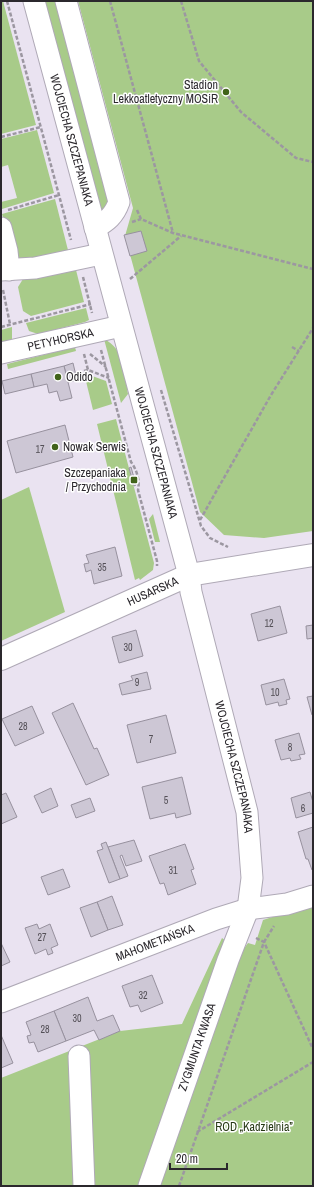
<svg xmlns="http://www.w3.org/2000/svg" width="314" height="1187" viewBox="0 0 314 1187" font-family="'Archivo Narrow',sans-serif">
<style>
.green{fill:#a8cb89}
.building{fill:#cdc7d5;stroke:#97919e}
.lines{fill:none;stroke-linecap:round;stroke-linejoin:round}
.minor-casing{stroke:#afa9b6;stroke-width:23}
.major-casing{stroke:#afa9b6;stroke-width:24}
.path{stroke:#9c97a1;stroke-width:2.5;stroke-dasharray:4 2;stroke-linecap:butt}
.minor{stroke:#fff;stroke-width:21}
.major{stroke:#fff;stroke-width:22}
.poi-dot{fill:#41631a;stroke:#fff;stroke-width:1.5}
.labels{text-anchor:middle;stroke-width:3;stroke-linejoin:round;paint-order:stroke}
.number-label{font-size:10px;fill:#545057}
.poi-label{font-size:12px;fill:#2b282d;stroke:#fff;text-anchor:end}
.street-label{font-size:12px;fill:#2b282d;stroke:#fff}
.park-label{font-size:12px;fill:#263814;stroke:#fff}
</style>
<rect width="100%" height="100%" fill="#eae3f1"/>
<g class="green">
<path d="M1,1H3L36,125L1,134Z"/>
<path d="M44,1H55L109,200L102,216Z"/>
<path d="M78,1H313V531L264,538L224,535L200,512L125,236L133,208Z"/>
<path d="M37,130L54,193L2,209L1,202L17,198L8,165L1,167V139Z"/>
<path d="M55,199L69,254L21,260L14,255L2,214Z"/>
<path d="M75,266L84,302L31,316L23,311L18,287L23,279Z"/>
<path d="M86,308L89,320L85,322L38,334L29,331L26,323Z"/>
<path d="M12,327V340L1,344V330Z"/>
<path d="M104,339C124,348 125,374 128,394L121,403Z"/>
<path d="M75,347L76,351L8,369L7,364Z"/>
<path d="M84,373L106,381L112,404L93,410Z"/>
<path d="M116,419L154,563L153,570L140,580L139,578L135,580L97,424Z"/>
<path d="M29,487L65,612L1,641V500Z"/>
<path d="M153,514L160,542H155L149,519Z"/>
<path d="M313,904V1186H157L232,965L248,943L255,945L263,920Z"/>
<path d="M222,938L226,941L143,1186H1V1078L120,1031L182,1024Z"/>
</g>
<g class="building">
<path d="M141,231L147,251L130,256L124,235Z"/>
<path d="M73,363L77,380L68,382L64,366Z"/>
<path d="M64,366L72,398L60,401L57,391L49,393L47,384L34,387L31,374Z"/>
<path d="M31,374L34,387L5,394L2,381Z"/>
<path d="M65,425L73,457L16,473L7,441Z"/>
<path d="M131,467L136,485L134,486L129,468Z"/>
<path d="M115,547L122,576L94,584L91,570L86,572L84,564L89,563L86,555Z"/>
<path d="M280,606L287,633L258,641L251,614Z"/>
<path d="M313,625V638L307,639L306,626Z"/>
<path d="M136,630L143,656L119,663L112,637Z"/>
<path d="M147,672L151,689L122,695L119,684L133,680L131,676Z"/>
<path d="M284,679L290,699L286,700L287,704L279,706L278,702L266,705L261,685Z"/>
<path d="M313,696V714L312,715L307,697Z"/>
<path d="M73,703L94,749L97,748L109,775L86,785L52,713Z"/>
<path d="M32,706L44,733L15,746L2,719Z"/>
<path d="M166,715L176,753L137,763L127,725Z"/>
<path d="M299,733L305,754L299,755L301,759L291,761L290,758L281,760L275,740Z"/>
<path d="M182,777L191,814L176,818L175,813L150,819L142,787Z"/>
<path d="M51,788L58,806L42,813L34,796Z"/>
<path d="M310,792L313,802V813L296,818L291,798Z"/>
<path d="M6,793L17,817L1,824V795Z"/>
<path d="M90,798L95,811L76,818L71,805Z"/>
<path d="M313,827V870H312L308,859H306L298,832Z"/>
<path d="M134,840L142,861L126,866L122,855L120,856L128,876L120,879L108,847Z"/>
<path d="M106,842L120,879L109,883L97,851L103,849L101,844Z"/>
<path d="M185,844L194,869L191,870L196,884L168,895L164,883L160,884L149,856Z"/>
<path d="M63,869L70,887L48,895L41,877Z"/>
<path d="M112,896L123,925L108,930L97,902Z"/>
<path d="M97,902L108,930L91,937L80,908Z"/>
<path d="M37,924L39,929L50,924L58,945L51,948L53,953L48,955L46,949L35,954L25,928Z"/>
<path d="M1,943L10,962L1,966Z"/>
<path d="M152,975L163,1003L141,1012L138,1005L130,1007L122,986Z"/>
<path d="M88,997L97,1021L113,1015L120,1031L99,1040L94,1030L66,1041L54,1011Z"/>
<path d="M54,1011L66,1041L38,1052L34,1042L29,1043L27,1036L31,1035L26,1022Z"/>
<path d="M1,1035L13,1063L1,1068Z"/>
</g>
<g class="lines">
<defs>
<g id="minor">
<path id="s1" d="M34,1L189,575L191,592L247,812L252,878L248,909L228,960L149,1186"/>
<path d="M66,1L119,202C114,216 107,221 95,228"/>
<path d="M1,228L7,251L9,270"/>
<path d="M1,270L35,268L101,254"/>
<path id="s2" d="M1,353L121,326"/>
<path id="s3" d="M1,1002L216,919L248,909L287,904L313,896"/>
<path d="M79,1056L84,1186"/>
</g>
<g id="major">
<path id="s4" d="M1,659L189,575L313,555"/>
</g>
</defs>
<use href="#minor" class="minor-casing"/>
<use href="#major" class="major-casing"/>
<g class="path">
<path d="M7,1L71,240"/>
<path d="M110,1L173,233"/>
<path d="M181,1L199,61L241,112L296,158L313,162"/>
<path d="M1,137L41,127"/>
<path d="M8,210L59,195"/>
<path d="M137,210L141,219L173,233L313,269"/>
<path d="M132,222L141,219"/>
<path d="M83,277L92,313"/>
<path d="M130,279L181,236"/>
<path d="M3,290L10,324"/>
<path d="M1,327L91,304"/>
<path d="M292,347L299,351"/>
<path d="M101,350L131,462C137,470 140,481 138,490L157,561V566"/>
<path d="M84,354L88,370L109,378"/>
<path d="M90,354L106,367"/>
<path d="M84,371L88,370"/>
<path d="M161,390L201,526L210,538L228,547"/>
<path d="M200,520L271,395L313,328"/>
<path d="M256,938L264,942L313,1049"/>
<path d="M197,1132L313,1062"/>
<path d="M179,1186L264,942L274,926"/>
</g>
<use href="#minor" class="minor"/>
<use href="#major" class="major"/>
</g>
<g class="poi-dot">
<circle cx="226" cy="92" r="4"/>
<circle cx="58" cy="377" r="4"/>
<circle cx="55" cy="447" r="4"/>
<rect x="130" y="476" width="8" height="8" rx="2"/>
</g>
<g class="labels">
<g class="number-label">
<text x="40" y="453">17</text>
<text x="102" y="571">35</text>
<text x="269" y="627">12</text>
<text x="128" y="651">30</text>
<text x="137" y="686">9</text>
<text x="275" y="696">10</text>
<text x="23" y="730">28</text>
<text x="151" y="743">7</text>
<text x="290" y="751">8</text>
<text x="166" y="804">5</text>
<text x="303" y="812">6</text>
<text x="173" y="874">31</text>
<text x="42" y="941">27</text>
<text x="143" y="999">32</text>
<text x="77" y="1022">30</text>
<text x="45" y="1033">28</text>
</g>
<g class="poi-label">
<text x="218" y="89">Stadion<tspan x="218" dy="14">Lekkoatletyczny MOSiR</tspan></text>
<text x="66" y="381" text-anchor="start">Odido</text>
<text x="63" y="451" text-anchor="start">Nowak Serwis</text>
<text x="126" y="477">Szczepaniaka<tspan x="126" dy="14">/ Przychodnia</tspan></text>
</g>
<g class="street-label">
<text dy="4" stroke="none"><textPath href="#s1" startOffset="144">WOJCIECHA SZCZEPANIAKA</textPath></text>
<text dy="4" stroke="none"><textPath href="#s2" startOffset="61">PETYHORSKA</textPath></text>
<text dy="4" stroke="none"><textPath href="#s1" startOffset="468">WOJCIECHA SZCZEPANIAKA</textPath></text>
<text dy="4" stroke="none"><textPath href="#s4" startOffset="166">HUSARSKA</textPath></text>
<text dy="4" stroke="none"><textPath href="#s1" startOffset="792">WOJCIECHA SZCZEPANIAKA</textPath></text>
<text dy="4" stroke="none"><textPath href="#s3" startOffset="165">MAHOMETAŃSKA</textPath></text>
<text transform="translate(197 1047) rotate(-71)" y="4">ZYGMUNTA KWASA</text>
</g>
<g class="park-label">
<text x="254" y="1131">ROD „Kadzielnia”</text>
</g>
</g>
<rect width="314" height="1187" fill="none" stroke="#2b282d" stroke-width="4"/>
<path d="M170 1163v6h57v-6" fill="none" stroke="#2b282d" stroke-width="2"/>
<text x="176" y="1163" font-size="12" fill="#2b282d" stroke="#ffffff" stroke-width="3" paint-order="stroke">20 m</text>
</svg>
